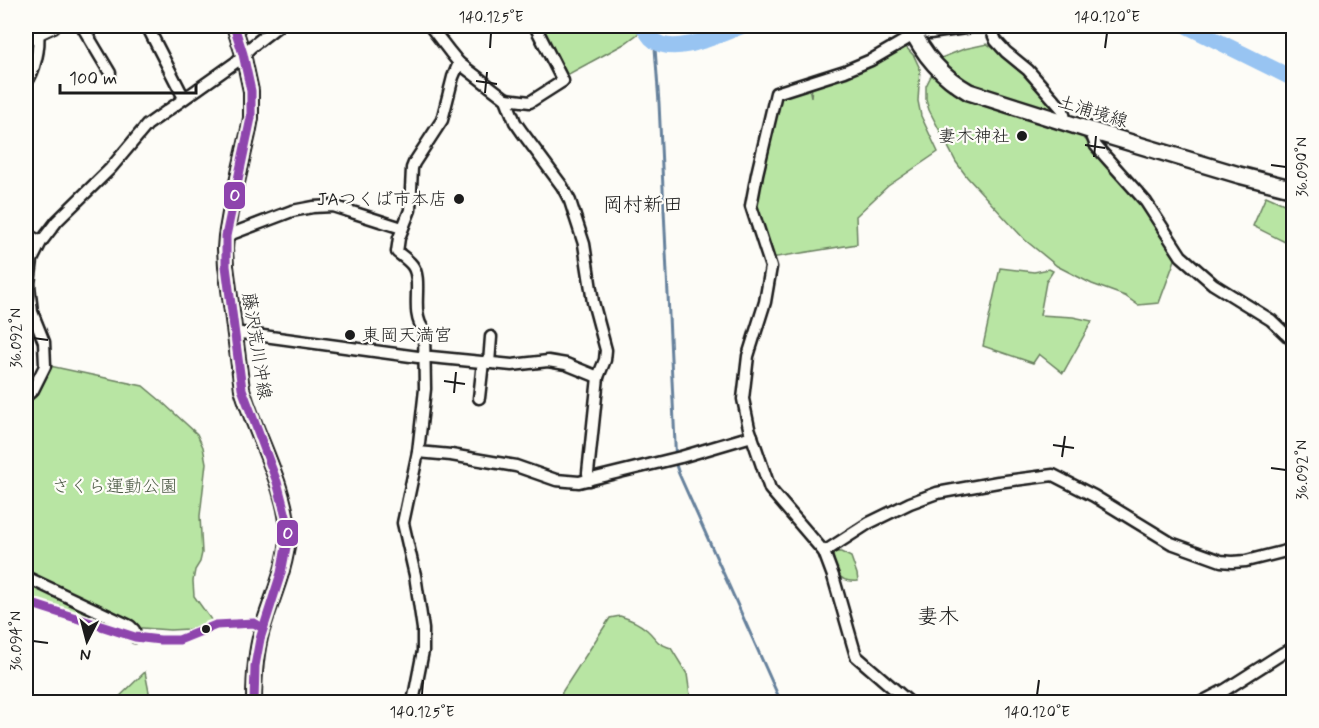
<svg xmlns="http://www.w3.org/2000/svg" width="1319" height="728" viewBox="0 0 1319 728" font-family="Mynerve,'Klee One',sans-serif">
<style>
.green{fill:#b8e5a3;stroke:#6a8060;stroke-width:1.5}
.water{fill:#98c4f2;stroke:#66819c;stroke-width:1.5}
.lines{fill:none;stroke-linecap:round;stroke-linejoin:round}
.stream{stroke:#66819c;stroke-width:3}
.river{stroke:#98c4f2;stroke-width:16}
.minor-casing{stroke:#1c1c1c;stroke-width:15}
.tertiary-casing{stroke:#1c1c1c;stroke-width:16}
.secondary-casing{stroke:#1c1c1c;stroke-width:18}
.primary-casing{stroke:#1c1c1c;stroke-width:20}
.minor{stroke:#fdfcf7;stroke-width:10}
.tertiary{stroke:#fdfcf7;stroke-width:12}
.secondary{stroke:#fdfcf7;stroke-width:14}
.primary{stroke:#fdfcf7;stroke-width:15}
.bus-1-casing{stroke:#fdfcf7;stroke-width:14}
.bus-1{stroke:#8e44ad;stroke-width:9}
.ticks{fill:none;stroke:#1c1c1c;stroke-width:2}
.poi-dot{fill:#1c1c1c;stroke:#fdfcf7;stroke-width:2}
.labels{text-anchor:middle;stroke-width:4.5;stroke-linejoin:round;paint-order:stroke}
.street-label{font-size:18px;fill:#1c1c1c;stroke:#fdfcf7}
.poi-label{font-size:18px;fill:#1c1c1c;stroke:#fdfcf7;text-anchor:end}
.park-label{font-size:18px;fill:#4b5844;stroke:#fdfcf7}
.neighbourhood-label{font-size:20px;fill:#1c1c1c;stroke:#fdfcf7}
.quarter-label{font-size:21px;fill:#1c1c1c;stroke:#fdfcf7}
.line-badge{stroke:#fdfcf7;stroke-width:2}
.badge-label{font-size:16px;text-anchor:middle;font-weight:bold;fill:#fff}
.neatline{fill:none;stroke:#1c1c1c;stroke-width:2}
.ticks-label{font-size:15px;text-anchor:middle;fill:#1c1c1c}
</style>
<rect width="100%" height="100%" fill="#fdfcf7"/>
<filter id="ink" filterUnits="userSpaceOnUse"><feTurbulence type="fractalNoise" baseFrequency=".0167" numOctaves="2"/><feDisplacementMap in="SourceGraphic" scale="12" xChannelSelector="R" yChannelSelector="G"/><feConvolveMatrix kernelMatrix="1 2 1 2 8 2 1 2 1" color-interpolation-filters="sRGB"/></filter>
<g filter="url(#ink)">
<g class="green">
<path d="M539,26H634L639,33L624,44L567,75L564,74Z"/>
<path d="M987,44L1012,61L1027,74L1060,115L972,87L936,60L964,49Z"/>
<path d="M905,46L914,56L920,69L918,101L921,116L938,152L888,186L856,216L857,244L771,258L756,210L755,199L776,105L785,93L809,87L811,97L812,85Z"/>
<path d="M933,72L946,87L967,100L1083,137L1134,194L1176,257L1159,303L1138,305L1125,296L1092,284L1057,266L1025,240L967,177L956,162L929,110L926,100V86Z"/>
<path d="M1266,196L1293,208V246L1253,226Z"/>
<path d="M1000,268L1034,272L1049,269L1053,271L1046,282L1040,315L1073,317L1092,321L1063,373L1039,354L1033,363L983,346Z"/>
<path d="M50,366L143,386L161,401L197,434L203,447L206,463L200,516L202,553L200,562L195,570L193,581L194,596L212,621L189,629L170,630L128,627L100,620L26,596V401L43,383Z"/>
<path d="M833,552H841L851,557L857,574L858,581C836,583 834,570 833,552Z"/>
<path d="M620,616C630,619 639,623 647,630C659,641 654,642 671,648L687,674L691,702H560L562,692L610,618Z"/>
<path d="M145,672L151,702H114Z"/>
</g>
<path class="water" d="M735,26H750L697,46L696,41Z"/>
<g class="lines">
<path class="stream" d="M652,40L655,48L659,103L676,465L679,474L781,702"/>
<g class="river">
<path d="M643,26C645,30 648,34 651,38C671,59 720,34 742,26"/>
<path d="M1187,26L1294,79"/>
</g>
<defs>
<g id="minor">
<path d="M82,26L110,73"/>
<path d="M147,26L184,98"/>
<path d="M430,26L450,52L459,63L506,99L515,122L522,132L562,186L570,201L584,244L593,302L606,350L605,360L598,377L588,473L589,480"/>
<path d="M917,26L924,31L930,33L972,27H990L996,41L1006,52L1028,70L1063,110L1066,123"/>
<path d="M26,83C35,71 40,47 38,33"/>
<path d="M506,99L530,102L563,81L535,26"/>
<path d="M1090,130L1096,146L1146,202L1181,256L1213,284L1271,320L1294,342"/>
<path d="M26,234L41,242"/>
<path d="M226,236L292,211L313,207L333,206L402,228"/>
<path d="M26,293L29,284L32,260L41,242L57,221L110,169L147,125L236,62L251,47L278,26"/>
<path d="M234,332L418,357H431L512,365L548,361L566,364L598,377"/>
<path d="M489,363L491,337"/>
<path d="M26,396L33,390L45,366L44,342L32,312L29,285"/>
<path d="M479,398L483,362"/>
<path d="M418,452L451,455L516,466L556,480L579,482L681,457L752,436"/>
<path d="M824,552L869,523L910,503L937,493L998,482L1053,475L1094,496L1171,543L1221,561L1232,562L1246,561L1294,549"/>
<path d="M26,577L130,626L134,630L135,637"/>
<path d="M413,702L423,651V629L415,575L403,523L418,452L425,389L424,330C409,313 424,280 412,265C408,260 402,256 397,252L399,238L410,210L412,168L414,163L442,120L453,77L459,63"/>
<path d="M909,702L856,656L833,576L824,552L770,489L749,428L743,399L748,356L765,302L771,267L751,206L757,174L776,93L845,71L871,60L914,35"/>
<path d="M1202,702L1225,690L1283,653L1294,648"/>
</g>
<path id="tertiary" d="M26,39L54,26"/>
<path id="secondary" d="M234,26L243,54L251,91V118L248,134L230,213L226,236L225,249L226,266L242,389C255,434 289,492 288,537C286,570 271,599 262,630C255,654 254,678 254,702"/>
<path id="primary" d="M910,26C923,55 941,76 969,92L1105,135L1239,175L1294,189"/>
</defs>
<use href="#minor" class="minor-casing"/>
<use href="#tertiary" class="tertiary-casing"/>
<use href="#secondary" class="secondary-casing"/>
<use href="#primary" class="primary-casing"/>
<use href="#minor" class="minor"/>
<use href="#tertiary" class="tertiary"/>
<use href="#secondary" class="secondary"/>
<use href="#primary" class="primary"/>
<defs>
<g id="bus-1">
<path d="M234,26L243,54L251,91V118L226,236V266L242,389L277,482L287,520L288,537L281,573L260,639L255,666L254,702"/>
<path d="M26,602L135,637L160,640H179L216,625L254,623L263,628"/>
</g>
</defs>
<use href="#bus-1" class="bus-1-casing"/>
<use href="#bus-1" class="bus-1"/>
</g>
</g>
<path class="ticks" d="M490,48L491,33M1105,48L1107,33M476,81L497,84M485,93L487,72M1085,145L1105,148M1094,157L1096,136M1271,165L1286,167M33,338L48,340M444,381L465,384M454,393L456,372M1053,445L1074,448M1062,457L1065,436M1271,468L1286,470M33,641L48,643M422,695L423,680M1037,695L1039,680"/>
<g class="poi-dot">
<circle cx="1022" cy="136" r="6"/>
<circle cx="459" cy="199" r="6"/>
<circle cx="350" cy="335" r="6"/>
<circle cx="206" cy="629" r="5"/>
</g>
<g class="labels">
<g class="street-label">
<text transform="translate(1093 111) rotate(17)" y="6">土浦境線</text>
<text transform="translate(257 346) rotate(81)" y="6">藤沢荒川沖線</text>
</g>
<g class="poi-label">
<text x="1010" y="142">妻木神社</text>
<text x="447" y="205">JAつくば市本店</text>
<text x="362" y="341" text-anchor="start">東岡天満宮</text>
</g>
<g class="park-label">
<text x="115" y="492">さくら運動公園</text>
</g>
<g class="neighbourhood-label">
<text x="643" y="211">岡村新田</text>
</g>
<g class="quarter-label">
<text x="938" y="623">妻木</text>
</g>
</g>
<g class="line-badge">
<rect x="223" y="181" width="23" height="29" rx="6" fill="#8e44ad"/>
<rect x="276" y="519" width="23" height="28" rx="6" fill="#8e44ad"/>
</g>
<g class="badge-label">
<text x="235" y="201">O</text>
<text x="288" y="539">O</text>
</g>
<rect width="1319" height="728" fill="none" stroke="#fdfcf7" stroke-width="66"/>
<g transform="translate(87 641) rotate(186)" stroke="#fdfcf7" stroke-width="4.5" paint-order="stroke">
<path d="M0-4.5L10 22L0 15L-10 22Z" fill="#1c1c1c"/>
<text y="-9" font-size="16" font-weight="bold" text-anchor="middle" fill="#1c1c1c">N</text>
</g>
<path d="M60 84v9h136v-9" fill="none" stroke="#1c1c1c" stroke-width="3"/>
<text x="69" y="84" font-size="18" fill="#1c1c1c" stroke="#fdfcf7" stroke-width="4.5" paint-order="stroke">100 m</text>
<rect x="33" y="33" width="1253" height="662" class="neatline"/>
<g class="ticks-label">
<text x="491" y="22">140.125°E</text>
<text x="1107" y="22">140.120°E</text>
<text transform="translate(1302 167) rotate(-90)" y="5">36.090°N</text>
<text transform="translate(16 338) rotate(-90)" y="5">36.092°N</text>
<text transform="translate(1302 470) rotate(-90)" y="5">36.092°N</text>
<text transform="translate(16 641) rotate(-90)" y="5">36.094°N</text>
<text x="422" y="717">140.125°E</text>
<text x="1037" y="717">140.120°E</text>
</g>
</svg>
